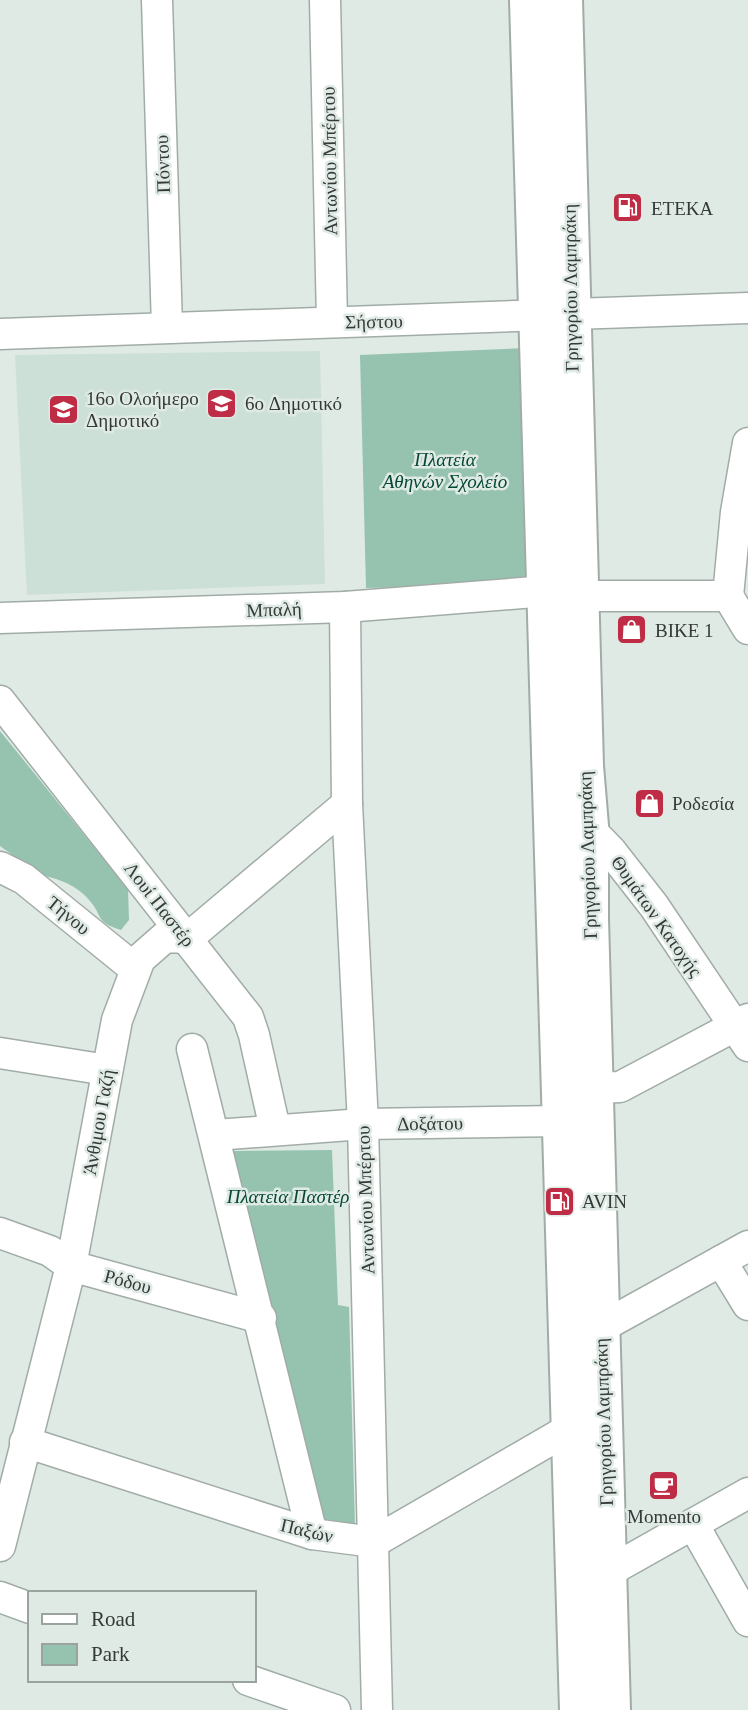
<svg xmlns="http://www.w3.org/2000/svg" width="748" height="1710" viewBox="0 0 748 1710" font-family="Georgia,serif">
<style>
.built{fill:#cde0d7}
.green{fill:#95c3af}
.lines{fill:none;stroke-linecap:round;stroke-linejoin:round}
.minor-casing{stroke:#a2aca7;stroke-width:33}
.major-casing{stroke:#a2aca7;stroke-width:42}
.minor{stroke:#fff;stroke-width:30}
.major{stroke:#fff;stroke-width:38}
.labels{text-anchor:middle;stroke-width:5;stroke-linejoin:round;paint-order:stroke}
.street-label{font-size:19px;fill:#353937;stroke:#dfeae5}
.poi-label{font-size:19px;fill:#353937;stroke:#dfeae5;text-anchor:start}
.park-label{font-size:19px;font-style:italic;fill:#054834;stroke:#dfeae5}
</style>
<rect width="100%" height="100%" fill="#dfeae5"/>
<path class="built" d="M320,351L325,584L27,595L15,355Z"/>
<g class="green">
<path d="M526,348L529,585L366,588L360,355Z"/>
<path d="M0,731L128,889L129,920L121,930C95,922 103,916 90,901C72,879 45,876 19,870L11,854L0,846Z"/>
<path d="M332,1150L338,1305L349,1307L355,1527L317,1525L231,1151Z"/>
</g>
<g class="lines">
<defs>
<g id="minor">
<path d="M157,0L167,327"/>
<path d="M325,0L332,322"/>
<path d="M0,334L748,308"/>
<path d="M579,596H728"/>
<path d="M728,596L736,512L748,443"/>
<path d="M728,596L748,629"/>
<path d="M345,607L347,804L363,1124L377,1710"/>
<path d="M0,618L345,607L547,591"/>
<path d="M0,701L248,1017L254,1035L275,1129"/>
<path d="M580,819L611,851L654,906L748,1046"/>
<path d="M0,867L24,879L134,968"/>
<path d="M192,1049L312,1534"/>
<path d="M0,1053L107,1070"/>
<path d="M594,1088L620,1087L748,1019"/>
<path d="M215,1135L363,1124L562,1121"/>
<path d="M0,1233L50,1251L71,1266L261,1318"/>
<path d="M721,1261L748,1305"/>
<path d="M600,1328L748,1246"/>
<path d="M25,1442L312,1534L374,1542L571,1428"/>
<path d="M693,1524L748,1621"/>
<path d="M0,1546L71,1266L117,1020L140,959L165,937L188,938L347,804"/>
<path d="M608,1572L748,1493"/>
<path d="M0,1597L30,1608"/>
<path d="M248,1680L335,1710"/>
</g>
<g id="major">
<path d="M529,0L579,1710"/>
<path d="M563,0L584,766L589,826V919L611,1710"/>
</g>
</defs>
<use href="#minor" class="minor-casing"/>
<use href="#major" class="major-casing"/>
<use href="#minor" class="minor"/>
<use href="#major" class="major"/>
</g>
<defs>
<symbol id="fuel-square" viewBox="-11 -11 22 22"><rect x="-9" y="-9" width="18" height="18" rx="4" fill="#be2d45" stroke="#dfeae5"/><path d="M-5.5-6h7V0h2V4h1.3V-2.5L3-4.5l.8-.8L6-3V5H2.5V1h-1V6h-7ZM-4.2-4.7v3.2H.2V-4.7Z" fill="#fff"/></symbol>
<symbol id="school-square" viewBox="-11 -11 22 22"><rect x="-9" y="-9" width="18" height="18" rx="4" fill="#be2d45" stroke="#dfeae5"/><path d="M0-5L7-2L0 1L-7-2ZM-4 1L0 2.5L4 1V4Q0 6-4 4Z" fill="#fff"/></symbol>
<symbol id="shop-square" viewBox="-11 -11 22 22"><rect x="-9" y="-9" width="18" height="18" rx="4" fill="#be2d45" stroke="#dfeae5"/><path d="M-5-2.5h2.3a2.7 3.5 0 0 1 5.4 0H5L5.5 6h-11ZM-1.5-2.5h3a1.5 2.3 0 0 0-3 0Z" fill="#fff"/></symbol>
<symbol id="cafe-square" viewBox="-11 -11 22 22"><rect x="-9" y="-9" width="18" height="18" rx="4" fill="#be2d45" stroke="#dfeae5"/><path d="M-5.5-4.5H6V0H3Q3 3.5 0 3.5H-2.5Q-5.5 3.5-5.5 0ZM3-3.2v2h1.7v-2ZM-6 4.5H4V6H-6Z" fill="#fff"/></symbol>
</defs>
<g fill-rule="evenodd">
<use href="#fuel-square" x="610" y="190" width="35" height="35"/>
<use href="#school-square" x="204" y="386" width="35" height="35"/>
<use href="#school-square" x="46" y="392" width="35" height="35"/>
<use href="#shop-square" x="614" y="612" width="35" height="35"/>
<use href="#shop-square" x="632" y="786" width="35" height="35"/>
<use href="#fuel-square" x="542" y="1184" width="35" height="35"/>
<use href="#cafe-square" x="646" y="1468" width="35" height="35"/>
</g>
<g class="labels">
<g class="street-label">
<text transform="translate(329 161) rotate(-91)" y="7">Αντωνίου Μπέρτου</text>
<text transform="translate(162 164) rotate(-92)" y="7">Πόντου</text>
<text transform="translate(570 288) rotate(-91)" y="7">Γρηγορίου Λαμπράκη</text>
<text transform="translate(374 321) rotate(-1)" y="7">Σήστου</text>
<text transform="translate(274 609) rotate(-2)" y="7">Μπαλή</text>
<text transform="translate(587 855) rotate(-92)" y="7">Γρηγορίου Λαμπράκη</text>
<text transform="translate(160 904) rotate(52)" y="7">Λουί Παστέρ</text>
<text transform="translate(69 915) rotate(39)" y="7">Τήνου</text>
<text transform="translate(657 916) rotate(55)" y="7">Θυμάτων Κατοχής</text>
<text transform="translate(98 1122) rotate(-80)" y="7">Άνθιμου Γαζή</text>
<text transform="translate(430 1123) rotate(-1)" y="7">Δοξάτου</text>
<text transform="translate(365 1200) rotate(-92)" y="7">Αντωνίου Μπέρτου</text>
<text transform="translate(128 1281) rotate(15)" y="7">Ρόδου</text>
<text transform="translate(603 1422) rotate(-92)" y="7">Γρηγορίου Λαμπράκη</text>
<text transform="translate(307 1530) rotate(13)" y="7">Παξών</text>
</g>
<g class="poi-label">
<text x="651" y="215">ΕΤΕΚΑ</text>
<text x="86" y="405">16o Ολοήμερο<tspan x="86" dy="22">Δημοτικό</tspan></text>
<text x="245" y="410">6o Δημοτικό</text>
<text x="655" y="637">BIKE 1</text>
<text x="672" y="810">Ροδεσία</text>
<text x="582" y="1208">AVIN</text>
<text x="664" y="1523" text-anchor="middle">Momento</text>
</g>
<g class="park-label">
<text x="445" y="466">Πλατεία<tspan x="445" dy="22">Αθηνών Σχολείο</tspan></text>
<text x="288" y="1203">Πλατεία Παστέρ</text>
</g>
</g>
<rect x="28" y="1591" width="228" height="91" fill="#dfeae5" stroke="#9ba39f" stroke-width="2"/>
<rect x="42" y="1614" width="35" height="10" fill="#ffffff" stroke="#9ba39f" stroke-width="2"/>
<text x="91" y="1626" font-size="21" fill="#353937">Road</text>
<rect x="42" y="1644" width="35" height="21" fill="#95c3af" stroke="#9ba39f" stroke-width="2"/>
<text x="91" y="1661" font-size="21" fill="#353937">Park</text>
</svg>
